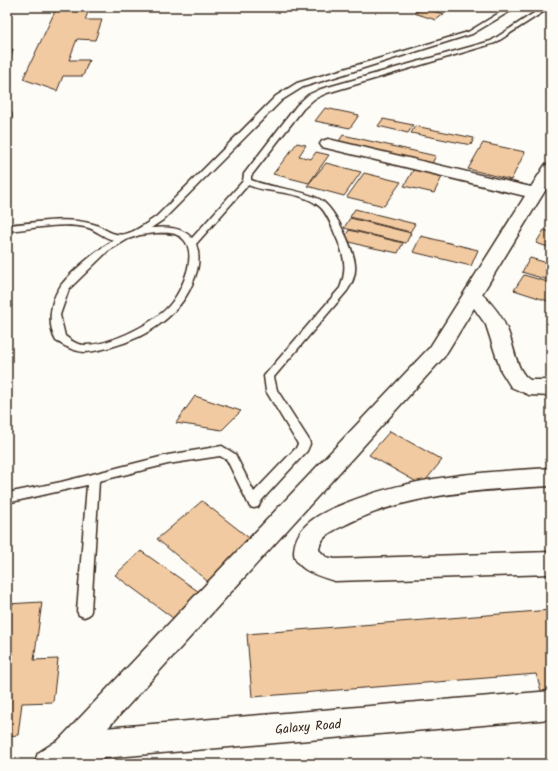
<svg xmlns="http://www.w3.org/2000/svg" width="558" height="771" viewBox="0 0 558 771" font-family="Kalam,sans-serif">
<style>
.building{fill:#f1caa1;stroke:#3b2a1e}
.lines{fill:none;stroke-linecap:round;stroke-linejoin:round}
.lane-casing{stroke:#3b2a1e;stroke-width:3}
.street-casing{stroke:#3b2a1e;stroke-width:3}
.secondary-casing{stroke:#3b2a1e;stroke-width:3}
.lane{fill:#fdfcf7;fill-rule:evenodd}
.street{fill:#fdfcf7;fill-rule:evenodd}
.secondary{fill:#fdfcf7;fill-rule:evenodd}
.labels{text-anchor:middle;stroke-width:3;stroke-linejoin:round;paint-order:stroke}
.near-street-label{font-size:13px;fill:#3b2a1e;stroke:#fdfcf7}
</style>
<rect width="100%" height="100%" fill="#fdfcf7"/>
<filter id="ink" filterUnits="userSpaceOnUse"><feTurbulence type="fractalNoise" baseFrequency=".025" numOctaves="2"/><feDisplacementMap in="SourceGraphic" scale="8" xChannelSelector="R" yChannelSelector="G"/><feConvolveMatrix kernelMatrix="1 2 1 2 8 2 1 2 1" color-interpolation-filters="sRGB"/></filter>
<g filter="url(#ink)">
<g class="building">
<path d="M57,7H90L85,20H102L95,40L77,39L69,60H89L83,76H63L57,91L23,79Z"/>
<path d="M422,8L444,14L436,20L414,13Z"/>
<path d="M13,49L8,73H7V50Z"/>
<path d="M325,108L359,115L350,128L315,121Z"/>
<path d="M383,119L413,125L408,133L378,126Z"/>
<path d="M415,126L474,138L471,145L411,133Z"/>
<path d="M343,135L436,156L432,163L339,141Z"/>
<path d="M297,143L306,145L299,156L311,159L316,152L329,155L309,183L273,174Z"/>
<path d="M483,143L525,152L511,180L468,169Z"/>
<path d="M326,163L361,172L344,196L307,186Z"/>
<path d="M415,167L444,173L434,193L404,186Z"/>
<path d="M364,173L401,182L384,206L347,197Z"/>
<path d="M355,209L415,224L410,232L350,217Z"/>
<path d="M350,218L411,233L406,243L344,228Z"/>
<path d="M349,230L403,243L398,253L364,246L343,240Z"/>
<path d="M544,230L551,232V248L536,243Z"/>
<path d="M421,236L478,250L471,266L413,252Z"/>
<path d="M530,258L551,264V281L522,272Z"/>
<path d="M524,275L551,283V302L514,290Z"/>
<path d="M195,396L241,411L222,430L176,423Z"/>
<path d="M390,431L442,460L422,485L369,455Z"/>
<path d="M202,501L258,545L213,586L157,539Z"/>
<path d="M141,551L202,594L177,621L115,575Z"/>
<path d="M42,602L34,660L58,659L53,702L22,703L18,735L7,736V604Z"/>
<path d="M551,610V697H543L536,674L252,697L247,634Z"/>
</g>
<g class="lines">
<defs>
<g id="lane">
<path d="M509,7H517L472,34L303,87L282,100L163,220L151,228C165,227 181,226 192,238L243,181L244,174L297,105L308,95L321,89L491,41L543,7H551L495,43L327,93L314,99L303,109L251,176V180C273,189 298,188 319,199C334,206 354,249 355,265C356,274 352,284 347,291L274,377L277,390L309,440L310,444L307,451L262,500L258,507L254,508L250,507L227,460L220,456L168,464L99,481L91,611L89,615L84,617L79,615L77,611L87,485L7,503V493L61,482L168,455L222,446L235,454L254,492L296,448L298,444L266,391L264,376L340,288C347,270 345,258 338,241C333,230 328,213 319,206C300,190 270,194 248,185L196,244C200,255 199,266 195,277C182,315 148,337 111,347C103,349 93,352 84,352C73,351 65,346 56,341C47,325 50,301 60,287C68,274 101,247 114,240C103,238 96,229 85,227C60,222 33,229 7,231V225C36,223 65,216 93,224C104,227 112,237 125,234C137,231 147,223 157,216L276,96L297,83L468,32ZM156,233C163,233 171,232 177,235C203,246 182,292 169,306C153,324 103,350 78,344C73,342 69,339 65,336L60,315L69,289L108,251L128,239L140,235Z"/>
<path d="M7,111L11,113V121L7,123Z"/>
</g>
<g id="street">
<path d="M328,139L531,187L545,165L551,163V181L482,294C492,304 501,314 506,327C514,342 515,371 530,380H551V396L529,395L511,387L501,371L486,325L474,308L444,357L76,763H56L51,753L56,743L430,347L525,196L322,147L320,144L322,141Z"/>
<path d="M551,468V486C481,490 407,493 343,526C332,531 320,537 319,550L326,557L335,559L551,552V574L335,581C322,577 293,570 294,551C296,523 323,512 346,503C412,476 481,472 551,468Z"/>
</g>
<path id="secondary" d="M551,691V719L104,758L82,764H34L38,753L55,742L104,728Z"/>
</defs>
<use href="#lane" class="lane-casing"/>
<use href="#street" class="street-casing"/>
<use href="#secondary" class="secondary-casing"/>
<use href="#lane" class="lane"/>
<use href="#street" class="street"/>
<use href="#secondary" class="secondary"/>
</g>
</g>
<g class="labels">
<g class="near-street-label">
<text transform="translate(308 726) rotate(-5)" y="5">Galaxy Road</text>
</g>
</g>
<rect width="558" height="771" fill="none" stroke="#fdfcf7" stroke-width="24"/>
<rect x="12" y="12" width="534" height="747" fill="none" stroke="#3b2a1e" stroke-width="1.5" filter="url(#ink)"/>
</svg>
